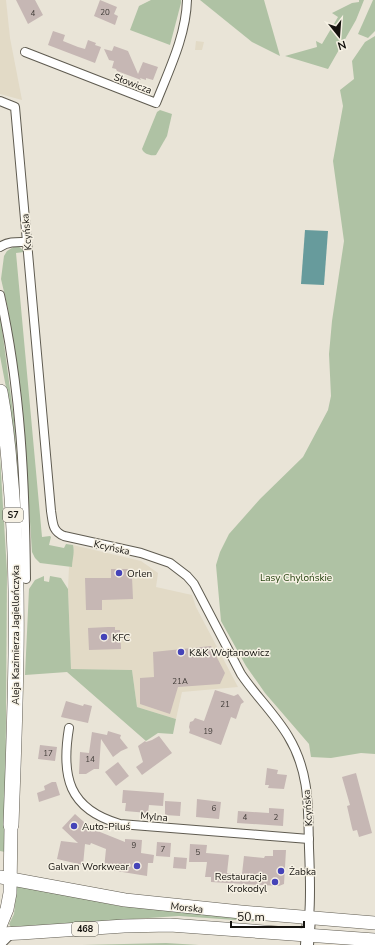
<svg xmlns="http://www.w3.org/2000/svg" width="375" height="945" viewBox="0 0 375 945" font-family="'Nunito Sans',sans-serif">
<style>
.built{fill:#e2dac6}
.green{fill:#afc2a4}
.water{fill:#679b9c}
.building{fill:#c6b7b4}
.lines{fill:none;stroke-linecap:round;stroke-linejoin:round}
.street-casing{stroke:#5f5b50;stroke-width:10}
.secondary-casing{stroke:#5f5b50;stroke-width:14}
.primary-casing{stroke:#5f5b50;stroke-width:14}
.highway-casing{stroke:#5f5b50;stroke-width:16}
.street{stroke:#fff;stroke-width:8}
.secondary{stroke:#fff;stroke-width:12}
.primary{stroke:#fff;stroke-width:13}
.highway{stroke:#fff;stroke-width:15}
.poi-dot{fill:#4543b8;stroke:#f6f1e4;stroke-width:1.5}
.labels{text-anchor:middle;stroke-width:3;stroke-linejoin:round;paint-order:stroke}
.number-label{font-size:8px;fill:#413c38}
.shield{fill:#f6f1e4;stroke:#58564f;stroke-width:1}
.shield-label{font-size:9px;font-weight:bold;fill:#15130f}
.street-label{font-size:10px;fill:#15130f;stroke:#f6f1e4}
.poi-label{font-size:10px;fill:#15130f;stroke:#f6f1e4;text-anchor:start}
.park-label{font-size:10px;fill:#26430f;stroke:#f6f1e4}
</style>
<rect width="100%" height="100%" fill="#e9e4d7"/>
<g class="built">
<path d="M0,0H6L10,38L22,100L0,94Z"/>
<path d="M196,41L204,42L202,50H195Z"/>
<path d="M73,545L141,561L158,573L156,587L192,595L196,607L238,687L182,692L176,719L137,707L132,670L71,669L68,589L69,567L72,566V556L74,549Z"/>
</g>
<g class="green">
<path d="M151,0H181V3L170,45L130,30L139,6Z"/>
<path d="M200,0H264L280,56L252,42Z"/>
<path d="M359,0H364L356,20L328,69L285,56L317,47L316,41L322,44L338,17L332,13L352,3L359,2Z"/>
<path d="M373,0H375V31L368,38L358,34Z"/>
<path d="M375,36V754L361,753L331,758L311,757L309,744L265,693L246,666L221,621L216,565L220,552L229,534L260,499L303,457L328,410L331,396L329,354L332,321L344,241L333,161L343,106L340,90L354,79L352,61L365,42Z"/>
<path d="M160,110L172,114L167,136L156,155C150,156 144,154 142,149L157,112Z"/>
<path d="M15,246C19,246 22,248 24,252L16,253L42,537L50,536L51,537L49,545L64,548L66,544L73,545C75,552 72,560 72,567L40,563L35,558L32,552L23,414L8,309L1,279L4,256L7,251Z"/>
<path d="M0,314L14,419L23,536L24,584L23,590L8,398L0,356Z"/>
<path d="M0,456L7,572L5,852L0,851Z"/>
<path d="M44,576V581L49,582L50,576L61,578L68,589L71,669L132,670L137,707L176,719L173,734L158,733L146,741L67,672L25,675L29,589L35,580Z"/>
<path d="M17,885L119,906L262,919V922L179,916L11,927L9,924L14,914Z"/>
<path d="M166,943L199,945H82Z"/>
</g>
<path class="water" d="M305,230L328,231L324,285L301,284Z"/>
<g class="building">
<path d="M16,0H35L43,15L28,24Z"/>
<path d="M100,0L117,7L114,14L118,16L115,25L94,16Z"/>
<path d="M53,31L65,35L63,41L78,47L85,49L88,40L96,43L95,45L101,47L95,63L48,45Z"/>
<path d="M114,46L128,51L138,74L143,62L158,67L153,80L146,78V80L140,78L141,80L117,71L116,69L112,68L114,61L109,60L104,49L112,51Z"/>
<path d="M111,569H128V577H132L133,599L102,600V610H86L85,578H111Z"/>
<path d="M108,627H115V630H120L121,649L89,650L88,628Z"/>
<path d="M211,646L225,673L220,684L178,687L170,714L140,704V678L154,677L153,652Z"/>
<path d="M215,690L234,696L238,694L244,702L241,704L236,719L231,717L221,745L189,733L190,730L189,727L190,722L193,721L195,718L204,721Z"/>
<path d="M66,701L83,706L84,704L92,706L88,723L61,717Z"/>
<path d="M108,731L121,735L120,738L128,748L121,751L113,757L101,739L99,769H94L86,774H79L80,752L89,753L92,732L107,735Z"/>
<path d="M159,736L172,753L142,775L136,767L143,762L138,746L145,741L146,742L152,740Z"/>
<path d="M40,745L57,747L55,761L38,759Z"/>
<path d="M118,762L129,776L116,786L105,772Z"/>
<path d="M267,768L278,770L277,774L287,775L284,789L268,788L269,785H265Z"/>
<path d="M356,773L372,833L359,837L357,830L353,831L352,828L347,806L350,805L342,777Z"/>
<path d="M52,782H56L60,795L39,802L37,793L45,790L44,786Z"/>
<path d="M123,790L164,793L163,806L149,805L148,813L125,811L126,803H122Z"/>
<path d="M197,799L221,802L219,819L196,817Z"/>
<path d="M165,801L181,802L180,816L165,815Z"/>
<path d="M269,808L284,809L283,826L237,823L238,811L269,813Z"/>
<path d="M75,814L84,822L96,828L95,830L125,842V839L142,840L141,853L154,855L153,863H148L147,876L104,869L106,849L91,843L90,845L85,844L83,865L57,859L61,841L78,843L62,828Z"/>
<path d="M157,842L171,843L170,857L156,856Z"/>
<path d="M190,844L207,845L206,853L229,855L227,873L242,874L244,856L264,858L265,856H273V850H286L284,884L279,886L211,882V877H205L207,862H189Z"/>
<path d="M174,857L187,858L186,869L173,868Z"/>
</g>
<g class="lines">
<defs>
<g id="street">
<path d="M25,52L156,103C169,70 186,36 187,0"/>
<path d="M0,101L15,107L51,511C53,523 52,531 64,536L141,553L170,563L187,576L194,584L241,674C255,695 275,714 288,736C310,772 308,808 309,848C310,872 311,895 309,918"/>
<path d="M0,247C8,241 18,242 27,242"/>
<path d="M0,295C21,388 25,484 26,579"/>
<path d="M69,728C61,776 68,809 120,824L309,839"/>
<path d="M0,945L11,934"/>
</g>
<path id="secondary" d="M307,945L309,918"/>
<g id="primary">
<path d="M0,877L125,900L241,912L375,923"/>
<path d="M0,926L7,909L10,893L11,825"/>
<path d="M0,934L21,933L124,926L170,925L375,940"/>
</g>
<path id="highway" d="M0,392C5,419 8,446 10,473C21,590 15,708 11,825"/>
</defs>
<use href="#street" class="street-casing"/>
<use href="#secondary" class="secondary-casing"/>
<use href="#primary" class="primary-casing"/>
<use href="#highway" class="highway-casing"/>
<use href="#street" class="street"/>
<use href="#secondary" class="secondary"/>
<use href="#primary" class="primary"/>
<use href="#highway" class="highway"/>
</g>
<g class="poi-dot">
<circle cx="119" cy="573" r="4"/>
<circle cx="104" cy="637" r="4"/>
<circle cx="181" cy="652" r="4"/>
<circle cx="74" cy="826" r="4"/>
<circle cx="137" cy="866" r="4"/>
<circle cx="281" cy="871" r="4"/>
<circle cx="275" cy="882" r="4"/>
</g>
<g class="labels">
<g class="number-label">
<text x="105" y="15">20</text>
<text x="33" y="16">4</text>
<text x="180" y="684">21A</text>
<text x="225" y="707">21</text>
<text x="208" y="734">19</text>
<text x="48" y="756">17</text>
<text x="90" y="762">14</text>
<text x="214" y="811">6</text>
<text x="245" y="820">4</text>
<text x="276" y="820">2</text>
<text x="134" y="848">9</text>
<text x="163" y="852">7</text>
<text x="198" y="855">5</text>
</g>
<g class="shield">
<rect x="3" y="508" width="20" height="14" rx="3"/>
<rect x="72" y="922" width="26" height="14" rx="3"/>
</g>
<g class="shield-label">
<text x="13" y="518">S7</text>
<text x="85" y="932">468</text>
</g>
<g class="street-label">
<text transform="translate(133 83) rotate(21)" y="4">Słowicza</text>
<text transform="translate(26 232) rotate(-95)" y="4">Kcyńska</text>
<text transform="translate(112 547) rotate(13)" y="4">Kcyńska</text>
<text transform="translate(15 635) rotate(-90)" y="4">Aleja Kazimierza Jagiellończyka</text>
<text transform="translate(307 808) rotate(-94)" y="4">Kcyńska</text>
<text transform="translate(154 816) rotate(5)" y="4">Mylna</text>
<text transform="translate(187 907) rotate(6)" y="4">Morska</text>
</g>
<g class="poi-label">
<text x="127" y="577">Orlen</text>
<text x="112" y="641">KFC</text>
<text x="189" y="656">K&amp;K Wojtanowicz</text>
<text x="82" y="830">Auto-Piluś</text>
<text x="129" y="870" text-anchor="end">Galvan Workwear</text>
<text x="289" y="875">Żabka</text>
<text x="267" y="880" text-anchor="end">Restauracja<tspan x="267" dy="12">Krokodyl</tspan></text>
</g>
<g class="park-label">
<text x="296" y="581">Lasy Chylońskie</text>
</g>
</g>
<g transform="translate(339 36) rotate(163)" stroke="#f6f1e4" stroke-width="3" paint-order="stroke">
<path d="M0-3L7 15L0 10L-7 15Z" fill="#15130f"/>
<text y="-6" font-size="11" font-weight="bold" text-anchor="middle" fill="#15130f">N</text>
</g>
<path d="M231 921v6h73v-6" fill="none" stroke="#15130f" stroke-width="2"/>
<text x="237" y="921" font-size="12" fill="#15130f" stroke="#f6f1e4" stroke-width="3" paint-order="stroke">50 m</text>
</svg>
